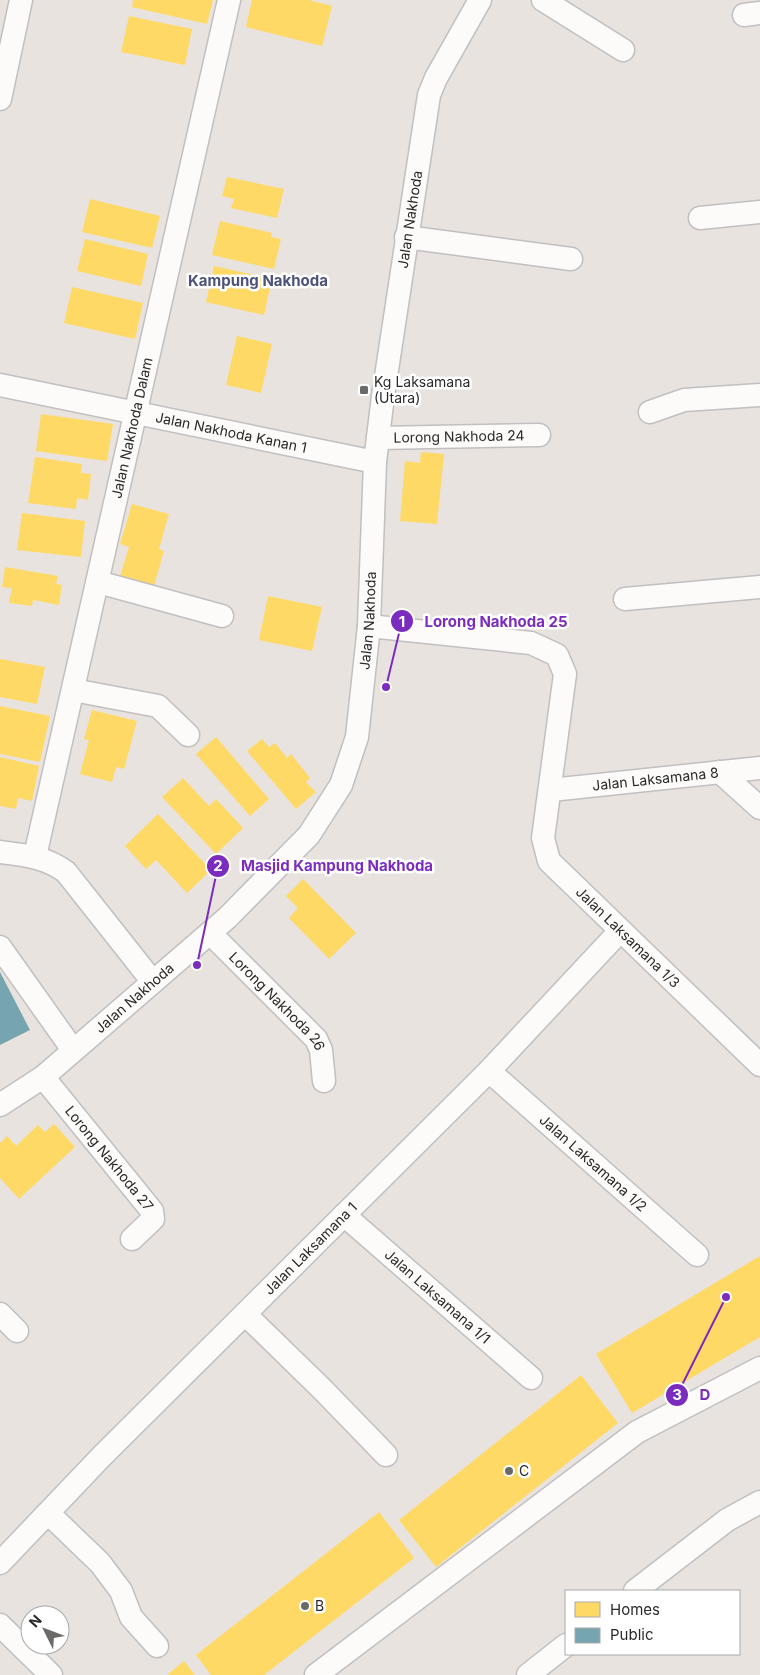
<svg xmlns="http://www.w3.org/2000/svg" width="760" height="1675" viewBox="0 0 760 1675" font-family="Inter,sans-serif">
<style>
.homes{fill:#ffd966}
.public{fill:#76a5af}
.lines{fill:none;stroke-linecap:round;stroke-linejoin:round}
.minor-casing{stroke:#c1bfc0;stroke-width:25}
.minor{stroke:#fcfbfa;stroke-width:22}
.poi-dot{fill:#6c6a68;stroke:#fff;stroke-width:2}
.labels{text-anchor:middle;stroke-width:5;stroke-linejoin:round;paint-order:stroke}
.street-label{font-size:14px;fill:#292929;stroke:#fff}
.poi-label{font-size:14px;fill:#292929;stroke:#fff;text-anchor:start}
.neighbourhood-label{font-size:15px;font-weight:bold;fill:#4c5278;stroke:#fff}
.leader{fill:none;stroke:#7b2cbf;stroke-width:2}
.callout-dot{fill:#7b2cbf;stroke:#fff;stroke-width:2}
.mark-label{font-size:15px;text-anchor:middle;font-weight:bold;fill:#fff}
.callout-label{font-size:15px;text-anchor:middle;font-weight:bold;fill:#7b2cbf;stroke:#fff;stroke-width:5;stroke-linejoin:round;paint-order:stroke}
</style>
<rect width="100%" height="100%" fill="#e8e3de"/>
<g class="homes">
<path d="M133,0H213L207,24L132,7Z"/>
<path d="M252,0H309L332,6L322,46L246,27Z"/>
<path d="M129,16L192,29L185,65L121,52Z"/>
<path d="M227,177L284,189L277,218L231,208L234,199L222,196Z"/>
<path d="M90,199L160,216L152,248L82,232Z"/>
<path d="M220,221L272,233L271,237L281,239L274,269L212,255Z"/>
<path d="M85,239L148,254L141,286L77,271Z"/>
<path d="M214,266L272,279L264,315L206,302Z"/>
<path d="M72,287L143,303L135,339L64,323Z"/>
<path d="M237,336L272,344L261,393L226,385Z"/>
<path d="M41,414L113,424L107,461L36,451Z"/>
<path d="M421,452L444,454L437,524L400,521L405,461L420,463Z"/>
<path d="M35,457L82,464L81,473L91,474L88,500L77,498L76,509L28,503Z"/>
<path d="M132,504L169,514L159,549L164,551L152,593L118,583L129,547L120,544Z"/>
<path d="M22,513L85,521L81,557L17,550Z"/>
<path d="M5,567L58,576L56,584L62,585L59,605L33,600L32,606L9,603L12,588L2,587Z"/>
<path d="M268,596L322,607L312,651L259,640Z"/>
<path d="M0,659L45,667L37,704L0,697Z"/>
<path d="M0,706L50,716L40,762L0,754Z"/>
<path d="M92,710L137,721L124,769L116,767L112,782L80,774L89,740L84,739Z"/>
<path d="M216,737L269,799L250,816L196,754Z"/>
<path d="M262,739L269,747L275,743L287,758L291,754L310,778L306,782L316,792L296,809L247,751Z"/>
<path d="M0,757L39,766L32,801L18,798L16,809L0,806Z"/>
<path d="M183,778L209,806L216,799L243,828L216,854L162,797Z"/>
<path d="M158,814L211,870L187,893L156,860L146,869L125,846Z"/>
<path d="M303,879L356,933L329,959L289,918L298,908L286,896Z"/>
<path d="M54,1124L75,1147L19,1199L0,1178V1143L7,1136L16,1146L38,1125L45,1132Z"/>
<path d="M760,1256V1337L632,1413L596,1354Z"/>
<path d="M581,1375L618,1423L436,1567L399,1520Z"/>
<path d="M379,1512L414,1558L264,1675H211L196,1655Z"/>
<path d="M184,1661L195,1675H167Z"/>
</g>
<path class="public" d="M0,972L30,1030L0,1045Z"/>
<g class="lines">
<defs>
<g id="minor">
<path d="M543,0L623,50"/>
<path d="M744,15L760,13"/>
<path d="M0,99L21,0"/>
<path d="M700,218L760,212"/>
<path d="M406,237L571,259"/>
<path id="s1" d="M0,385L375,462"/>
<path d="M650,412L684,400L760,395"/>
<path id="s2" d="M378,438L539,435"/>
<path d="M98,582L222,616"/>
<path d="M625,599L760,587"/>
<path id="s3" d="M369,626L531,643L557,655L565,674L543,838L549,861L760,1065"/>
<path d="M73,690L158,706L188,735"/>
<path d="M720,772L760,808"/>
<path id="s4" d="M551,790L760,768"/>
<path d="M0,852C25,855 46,857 66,872L153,982"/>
<path id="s5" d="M35,856L229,0"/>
<path id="s6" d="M210,933L316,1039L321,1050L324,1081"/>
<path d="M0,947L73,1050"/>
<path id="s7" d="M489,1071L697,1255"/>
<path id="s8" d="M43,1077L152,1211L153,1219L132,1239"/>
<path id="s9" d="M0,1105L43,1077L227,918L309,835L341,785L357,737L369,626L375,462L383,396L429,95L436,78L480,0"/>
<path id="s10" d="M344,1215L531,1378"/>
<path d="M0,1314L17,1331"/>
<path d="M245,1314L322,1389L386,1455"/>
<path d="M48,1513L100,1563L121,1591L131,1617L157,1646"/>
<path id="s11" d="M0,1563L102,1456L489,1071L620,931"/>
<path d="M635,1591L727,1520L760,1502"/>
<path d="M0,1625L51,1675"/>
<path d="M316,1675L637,1432L760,1368"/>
<path d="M528,1675L566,1645"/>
</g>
</defs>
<use href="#minor" class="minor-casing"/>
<use href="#minor" class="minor"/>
</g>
<g class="poi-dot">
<rect x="359" y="385" width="10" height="10" rx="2.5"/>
<circle cx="509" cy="1471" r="5"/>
<circle cx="305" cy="1606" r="5"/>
</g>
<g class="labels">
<g class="street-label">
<text dy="5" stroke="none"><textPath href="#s9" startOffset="1042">Jalan Nakhoda</textPath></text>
<text dy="5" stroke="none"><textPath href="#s5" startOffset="439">Jalan Nakhoda Dalam</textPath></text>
<text dy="5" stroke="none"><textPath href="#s1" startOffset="236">Jalan Nakhoda Kanan 1</textPath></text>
<text dy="5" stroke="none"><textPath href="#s2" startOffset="81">Lorong Nakhoda 24</textPath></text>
<text dy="5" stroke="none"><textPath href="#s9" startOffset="638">Jalan Nakhoda</textPath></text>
<text dy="5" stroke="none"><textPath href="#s4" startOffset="105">Jalan Laksamana 8</textPath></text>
<text dy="5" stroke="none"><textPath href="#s3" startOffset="511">Jalan Laksamana 1/3</textPath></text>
<text dy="5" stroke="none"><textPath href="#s9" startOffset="172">Jalan Nakhoda</textPath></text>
<text dy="5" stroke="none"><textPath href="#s6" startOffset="96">Lorong Nakhoda 26</textPath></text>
<text dy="5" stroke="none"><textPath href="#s8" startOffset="105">Lorong Nakhoda 27</textPath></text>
<text dy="5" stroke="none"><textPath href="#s7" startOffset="139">Jalan Laksamana 1/2</textPath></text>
<text dy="5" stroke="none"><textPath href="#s11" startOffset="442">Jalan Laksamana 1</textPath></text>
<text dy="5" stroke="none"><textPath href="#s10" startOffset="124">Jalan Laksamana 1/1</textPath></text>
</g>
<g class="poi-label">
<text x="374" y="387">Kg Laksamana<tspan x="374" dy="16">(Utara)</tspan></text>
<text x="519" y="1476">C</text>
<text x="315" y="1611">B</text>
</g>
<g class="neighbourhood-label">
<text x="258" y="286">Kampung Nakhoda</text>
</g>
</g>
<path class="leader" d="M386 687L402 621M197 965L218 866M726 1297L677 1395"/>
<g class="callout-dot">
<circle cx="386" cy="687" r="5"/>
<circle cx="197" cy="965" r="5"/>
<circle cx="726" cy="1297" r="5"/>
<circle cx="402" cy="621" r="12"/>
<circle cx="218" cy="866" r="12"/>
<circle cx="677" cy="1395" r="12"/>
</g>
<g class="mark-label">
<text x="402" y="627">1</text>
<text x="218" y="871">2</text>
<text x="677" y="1400">3</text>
</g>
<g class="callout-label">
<text x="496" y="627">Lorong Nakhoda 25</text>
<text x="337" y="871">Masjid Kampung Nakhoda</text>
<text x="705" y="1400">D</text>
</g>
<rect x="565" y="1590" width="175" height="65" fill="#ffffff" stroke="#a9a9a9"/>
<rect x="575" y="1602" width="25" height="15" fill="#ffd966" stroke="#a9a9a9"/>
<text x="610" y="1615" font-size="15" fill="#292929">Homes</text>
<rect x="575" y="1628" width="25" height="15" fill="#76a5af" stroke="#a9a9a9"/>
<text x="610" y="1640" font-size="15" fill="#292929">Public</text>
<g transform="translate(45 1630) rotate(312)"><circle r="24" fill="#ffffff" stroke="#a9a9a9"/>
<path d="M0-4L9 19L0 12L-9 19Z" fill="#6c6a68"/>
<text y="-8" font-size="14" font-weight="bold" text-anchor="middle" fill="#292929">N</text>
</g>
</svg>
